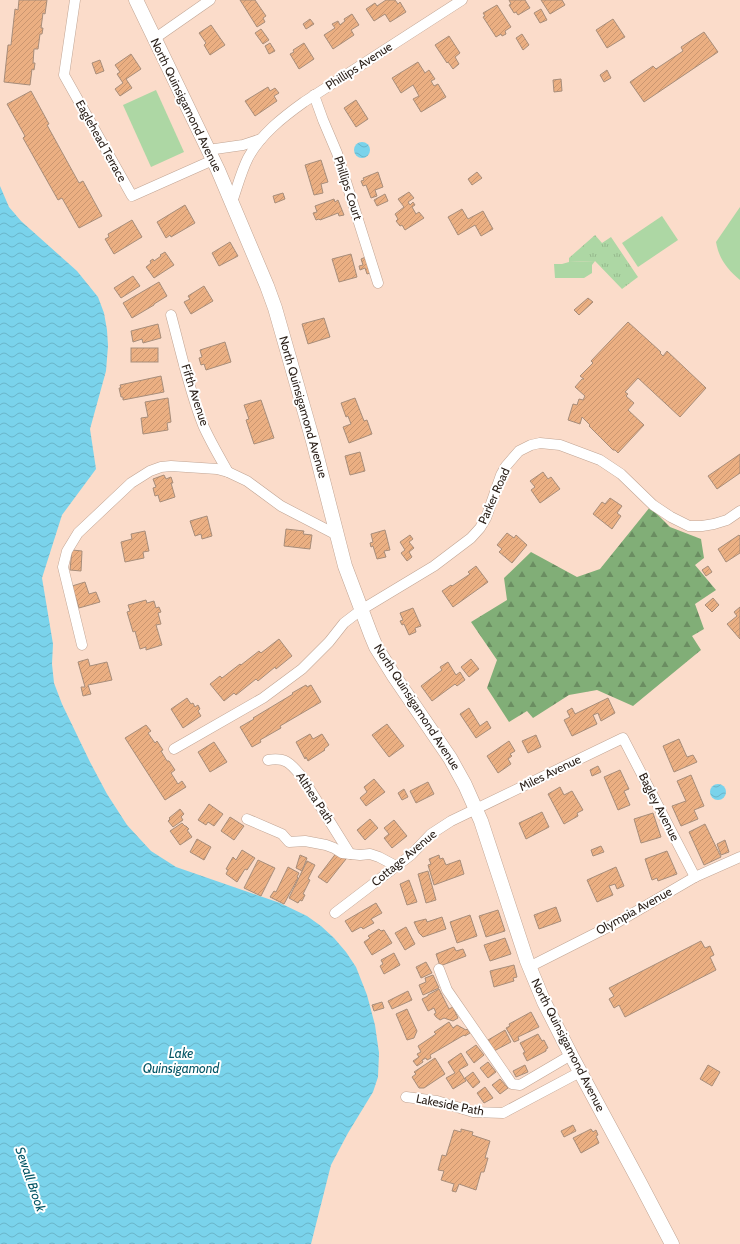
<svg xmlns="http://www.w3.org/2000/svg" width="740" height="1244" viewBox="0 0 740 1244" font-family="Cabin,sans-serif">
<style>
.grass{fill:url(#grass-tufts)}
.forest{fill:url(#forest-firs)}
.garden{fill:#add7a4}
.water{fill:url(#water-waves)}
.building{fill:url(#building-hatch);stroke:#a78d7a}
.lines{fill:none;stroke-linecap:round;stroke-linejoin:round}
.minor-casing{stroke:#c0a493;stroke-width:11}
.secondary-casing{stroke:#c0a493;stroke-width:15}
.minor{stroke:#fff;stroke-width:10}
.secondary{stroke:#fff;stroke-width:14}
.labels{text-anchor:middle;stroke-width:4;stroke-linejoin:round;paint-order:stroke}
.street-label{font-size:12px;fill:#291e17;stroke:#fff}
.water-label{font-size:13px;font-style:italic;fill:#035565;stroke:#fff}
</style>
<defs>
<pattern id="grass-tufts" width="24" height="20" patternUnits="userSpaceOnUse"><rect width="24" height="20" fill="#add7a4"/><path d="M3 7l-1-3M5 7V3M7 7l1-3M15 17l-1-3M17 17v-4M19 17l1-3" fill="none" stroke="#95b88c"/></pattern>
<pattern id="forest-firs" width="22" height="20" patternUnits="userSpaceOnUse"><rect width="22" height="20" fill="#81ae77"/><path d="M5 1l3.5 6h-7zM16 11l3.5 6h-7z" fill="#6a8d61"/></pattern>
<pattern id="water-waves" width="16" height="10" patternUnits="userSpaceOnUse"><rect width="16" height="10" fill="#7ad3eb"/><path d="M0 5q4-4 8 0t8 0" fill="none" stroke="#6ab5c9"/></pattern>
<pattern id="building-hatch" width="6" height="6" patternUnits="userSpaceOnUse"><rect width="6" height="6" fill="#ebaf82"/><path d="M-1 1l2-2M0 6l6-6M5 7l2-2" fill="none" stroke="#ca9670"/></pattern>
</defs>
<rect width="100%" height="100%" fill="#fbdcca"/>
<path class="grass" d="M595,235L602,243L611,237L638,277L622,289L595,261L569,262V258Z"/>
<path class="forest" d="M650,507L670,527L701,539L704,558L695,565L716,590L695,604L704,629L692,636L701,650L633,706L597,690L569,695L533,718L527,711L509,722L487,688L497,660L471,622L507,600L504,578L531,552L577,577L600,569Z"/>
<g class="garden">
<path d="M156,90L184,152L151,167L123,105Z"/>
<path d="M740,207V280C727,269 719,259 716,242Z"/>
<path d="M662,216L678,240L638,267L622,243Z"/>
<path d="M595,261L592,265V273L584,278H555L554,264H562L569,262Z"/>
</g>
<g class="water">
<circle cx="362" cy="150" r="8"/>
<path d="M0,186L9,207L21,221L77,271L98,297L104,313L107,330L108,346L106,371L90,429L96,469L62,515L42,578L53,644L52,664L54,683L62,704L90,762L107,794L127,825L151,851L176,867L280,903L307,916L321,926L334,938L346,952L356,967L367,995L375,1025L379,1053L378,1077L373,1092L348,1133L331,1165L311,1244H0Z"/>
<circle cx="718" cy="792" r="8"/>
</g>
<g class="building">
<path d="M19,0H47L45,14L43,13L41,28H43L42,34H40L38,49H34L33,63H35L34,70L32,69L30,85L4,82L8,45H11L15,9L18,10Z"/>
<path d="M240,0H255L266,16L263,18L265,22L257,27Z"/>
<path d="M386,0H395L398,4L400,2L406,12L390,22L385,14L374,21L366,9L375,3L377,6Z"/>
<path d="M509,0H525L530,8L518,15L516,12L514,13L509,5L511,4Z"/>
<path d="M541,0H562L565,5L550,14Z"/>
<path d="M497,5L511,27L505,31L506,34L502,36L501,34L496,37L483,17L485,16L483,13Z"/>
<path d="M541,9L547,20L540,23L534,13Z"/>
<path d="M352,14L359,25L351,30L354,35L333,49L324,35L335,28L332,24L338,21L340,25L345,21L344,19Z"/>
<path d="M310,19L314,24L306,29L303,24Z"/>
<path d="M613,19L625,37L607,48L596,30Z"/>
<path d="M211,25L225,45L210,55L204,45L206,43L199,33Z"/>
<path d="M261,29L269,40L263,44L255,33Z"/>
<path d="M704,32L718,52L644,102L630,82L653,66L656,69L683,51L681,47Z"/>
<path d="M522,34L529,45L523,50L516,38Z"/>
<path d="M449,36L460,53L455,57L459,64L453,69L448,62L447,63L435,45Z"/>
<path d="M270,43L275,51L269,54L265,46Z"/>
<path d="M304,43L314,59L299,69L290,54L294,52L293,50Z"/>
<path d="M131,54L141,69L126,79L132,88L120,96L115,89L123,83L117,74L120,72L115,65Z"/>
<path d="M100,60L104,71L96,74L92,63Z"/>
<path d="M418,62L425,73L429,70L435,79L431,81L434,86L438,84L446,97L421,112L413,99L419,96L413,85L401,93L392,78Z"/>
<path d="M607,70L611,78L604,82L600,75Z"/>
<path d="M561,79L562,91L554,92L553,80Z"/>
<path d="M268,87L270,91L275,88L279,93L274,96L277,101L255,116L245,101Z"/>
<path d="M31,91L49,124L47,125L79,183L83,181L102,216L79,228L62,198L58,200L23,138L25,136L7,104Z"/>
<path d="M356,100L368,119L356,127L344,108Z"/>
<path d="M321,160L328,182L321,184L323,193L314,195L305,165Z"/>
<path d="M378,172L383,187L375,190L377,196L371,198L366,185L363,186L361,181L364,180L363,178Z"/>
<path d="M477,172L482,178L472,185L468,179Z"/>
<path d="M409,192L414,198L408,202L410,205L413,202L415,205L412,207L416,214L419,212L424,218L405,230L402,225L400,226L396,221L398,219L395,214L404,207L398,199Z"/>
<path d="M283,193L285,199L275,203L273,196Z"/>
<path d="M385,194L388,201L377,206L374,200Z"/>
<path d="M334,199L335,202L338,200L344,215L339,216L338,213L320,220L319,219L316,220L313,213L317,212L315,206Z"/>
<path d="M185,205L195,223L171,237L170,235L166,238L157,222Z"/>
<path d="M462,209L468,219L483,211L493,229L481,236L475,225L458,235L448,217Z"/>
<path d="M132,220L142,237L114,254L105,239L109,237L108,234Z"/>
<path d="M230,242L238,256L219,266L212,253Z"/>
<path d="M165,252L174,265L154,278L146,267L151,263L150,261L153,259L154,261L161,256L160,255Z"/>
<path d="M351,254L357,277L339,282L332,259Z"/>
<path d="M368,256L373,272L367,274L365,268L360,270L359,266L363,265L361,259Z"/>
<path d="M133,276L140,286L121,298L114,288Z"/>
<path d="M159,282L167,296L154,304V305L132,318L123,303Z"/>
<path d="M204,286L213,301L191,314L184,302L190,299L188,296Z"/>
<path d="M588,298L593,302L579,315L574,310Z"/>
<path d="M324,318L330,337L308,344L302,324Z"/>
<path d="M628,322L661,352L660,353L663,356L667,351L706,388L680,417L638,378L625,392L628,394L626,396L634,403L628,410L644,425L618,453L615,450H613L589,426L590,425L582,417L580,424L568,420L573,404L577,405L579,399L583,400L585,396L575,387L582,379H584L580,376L593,363L591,361Z"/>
<path d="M158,324L161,338L143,343L142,339L133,342L131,331Z"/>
<path d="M225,342L231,362L206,370L204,364L201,365L199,358L202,357L200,350Z"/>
<rect x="131" y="348" width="27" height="14"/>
<path d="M161,376L164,392L123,400V397H121L119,388H121L120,385Z"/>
<path d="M168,398L171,422L167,423L168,430L143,434L141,418L148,417L145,402Z"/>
<path d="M355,398L364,421L367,420L372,434L349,443L343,427L351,424L348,416L346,417L341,403Z"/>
<path d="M261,400L274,438L254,444L246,420L249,419L244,405Z"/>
<path d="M360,452L365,471L350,475L345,456Z"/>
<path d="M740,454V473L717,489L708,476Z"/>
<path d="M543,472L548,479L551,477L560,489L540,503L531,490L535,487L530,481Z"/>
<path d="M164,475L166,479L171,477L173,483H171L175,497L160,502L158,495L155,496L153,488L156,487L153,479Z"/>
<path d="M610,498L622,506L617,513L621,516L612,529L593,514L602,502L605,504Z"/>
<path d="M207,516L212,536L202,539L201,534L195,536L190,521Z"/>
<path d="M286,529L304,531L303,534L312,535L310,549L284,546Z"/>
<path d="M385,530L390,550L384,551L386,557L377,559L373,546L371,547L370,543L373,542L371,534Z"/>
<path d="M145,531L149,551L143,552L144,558L125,562L121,542L132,539L131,534Z"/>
<path d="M507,533L514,538L516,535L527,545L512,563L499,552L502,549L497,545Z"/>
<path d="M410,535L413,539L409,542L414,548L409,552L412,557L407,561L401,553L405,550L400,542Z"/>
<path d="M739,535L740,536V553L726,562L718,549Z"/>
<path d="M72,550L82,551L81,571L70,570Z"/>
<path d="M476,566L488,582L453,607L442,591L451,585L452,586L470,574L468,572Z"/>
<path d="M708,566L712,572L706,576L702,570Z"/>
<path d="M85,582L89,594L96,592L100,602L79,608L72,586Z"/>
<path d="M713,598L719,605L712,612L705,605Z"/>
<path d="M146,600L147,603L154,601L156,608L159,607L161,612L158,613L161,624L156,625L162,645L146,650V647L140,649L135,631L133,632L127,612L130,611L128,605Z"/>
<path d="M740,607V639L727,624L737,616L734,612Z"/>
<path d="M413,608L421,626L415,628L416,632L409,635L404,624L402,625L400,621L403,620L400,613Z"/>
<path d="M279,639L292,656L276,669L275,667L258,681L256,679L236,695L234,693L224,701L210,684L220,676L222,678L240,664L241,665L259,651L261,653Z"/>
<path d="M88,659L90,666L107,662L112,680L88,685L91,694L83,696L81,687H85L78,662Z"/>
<path d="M471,659L479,669L469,677L461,667Z"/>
<path d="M448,662L456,675L460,672L465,680L457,686L455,684L432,701L421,686L442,670L440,667Z"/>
<path d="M306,685L307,687L311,685L321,702L280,726L281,728L260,740L261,742L252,747L240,727L254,719L253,718L293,694L292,693Z"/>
<path d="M187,698L191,704L193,703L195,707L198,705L200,709L198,711L201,716L183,728L171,709Z"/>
<path d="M608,698L615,713L601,721L598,713L593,715L597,724L572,736L564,720L570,717L567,711L572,708L575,714Z"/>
<path d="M469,708L480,726L487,721L491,728L476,738L460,714Z"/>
<path d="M387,724L404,746L389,757L372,735Z"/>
<path d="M146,725L151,731L148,733L155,743L157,741L163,750L161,751L167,761H169L175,770L171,773L178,784L182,781L186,787L165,800L125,738Z"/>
<path d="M310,734L313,739L322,734L329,745L324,749L325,750L308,761L306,757L305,759L296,742Z"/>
<path d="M536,735L541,747L528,753L522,741Z"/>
<path d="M679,739L687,757L693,755L697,762L674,772L663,746Z"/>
<path d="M509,741L515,751L510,754L512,756L508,759L511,764L498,773L487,756Z"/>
<path d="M214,742L227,762L210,772L198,752Z"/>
<path d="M598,766L601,772L592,776L590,770Z"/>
<path d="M620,770L629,789L624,791L630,805L618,810L604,777Z"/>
<path d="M691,775L704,806L694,810L698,819L681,826L672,806L686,801L677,781Z"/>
<path d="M374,779L385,792L366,806L360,798L367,792L364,787Z"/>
<path d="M428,782L434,794L416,803L410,791Z"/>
<path d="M560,787L564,795L572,791L583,810L577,813L578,816L564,824L548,794Z"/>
<path d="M404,789L408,797L402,800L398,793Z"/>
<path d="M209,804L223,814L214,826L208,822L206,825L198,820Z"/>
<path d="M180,809L184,814L181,817L183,820L173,827L168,821L170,819L169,818Z"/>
<path d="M542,812L549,827L526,839L519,823Z"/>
<path d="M653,813L661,837L641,843L634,819Z"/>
<path d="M230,817L244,826L234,840L221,831Z"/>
<path d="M370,819L378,828L365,840L357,830Z"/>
<path d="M394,820L407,836L392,848L384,838L389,834L384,828Z"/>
<path d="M182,823L185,826H186L189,829L187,830L192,837L180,845L170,831Z"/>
<path d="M705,824L721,857L704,865L689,832Z"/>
<path d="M197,839L211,847L204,860L190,852Z"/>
<path d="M725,840L729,852L721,855L717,844Z"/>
<path d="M601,846L604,852L593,856L591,850Z"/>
<path d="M242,850L255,858L247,870L245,869L237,882L226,874L228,870L226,869L233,857L236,860Z"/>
<path d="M667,851L677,874L658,881L657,878L652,880L645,859Z"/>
<path d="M337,852L346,859L327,883L318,877Z"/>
<path d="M300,855L307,858L302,871L296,868Z"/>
<path d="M439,855L440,859L443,858L446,865L460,860L464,874L434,885L428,865L431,864L429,859Z"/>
<path d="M258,860L275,868L261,896L244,888Z"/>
<path d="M307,861L315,865L308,879L310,880L303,894L305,895L302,901L300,900L298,903L289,898Z"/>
<path d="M288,867L299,873L297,877L298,878L284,904L270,897L274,891L276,892Z"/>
<path d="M616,867L624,886L617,889L615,884L609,886L613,895L597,902L587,880Z"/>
<path d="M428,871L436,900L426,903L418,874Z"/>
<path d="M409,880L417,902L407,905L400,884Z"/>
<path d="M376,903L382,913L371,919L374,923L363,929L361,927L352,932L345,921Z"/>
<path d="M556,907L561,921L539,929L534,915Z"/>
<path d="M498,910L505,931L486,937L479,916Z"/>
<path d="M470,915L477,936L457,943L450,922Z"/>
<path d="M442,917L446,929L423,937L419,933L414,922L426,919L427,922Z"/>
<path d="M406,927L415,944L405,950L395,933Z"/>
<path d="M379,929L381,931L384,930L392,943L372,955L364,942L370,938L368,936Z"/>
<path d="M505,938L511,954L490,961L484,945Z"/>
<path d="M701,941L705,948L710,946L714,955L710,957L716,970L625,1017L619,1005L614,1008L609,999L614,996L609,988Z"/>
<path d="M454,947L456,951L463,949L466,956L440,966L436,954Z"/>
<path d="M394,953L400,965L384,974L380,966L383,964L381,960Z"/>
<path d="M426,962L432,973L421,978L416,967Z"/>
<path d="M514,965L517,977L513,978L514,981L494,987L490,971Z"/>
<path d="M433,975L439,988L423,995L419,985L426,982L425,978Z"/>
<path d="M439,989L449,1009L453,1007L458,1018L453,1021L444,1018L440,1020L436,1017L434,1014L436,1013L434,1008L428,1011L422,999L428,996V995Z"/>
<path d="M408,991L412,1000L392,1009L388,1001Z"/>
<path d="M382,1002L384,1008L374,1011L372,1005Z"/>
<path d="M407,1009L417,1031L414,1038L407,1040L396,1014Z"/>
<path d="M531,1012L539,1027L518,1037L519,1040L514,1042L506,1028L510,1026L509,1024Z"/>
<path d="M449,1022L453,1028L457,1025L466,1030L467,1029L470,1033L465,1036L464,1035L430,1055L431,1058L427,1060L426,1058L422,1060L423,1062L417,1066L413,1061L419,1057L417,1054L421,1052L418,1046L436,1034L434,1032Z"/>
<path d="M505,1030L511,1042L494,1051L488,1040Z"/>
<path d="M538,1034L542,1041L544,1040L548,1048L546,1049V1051L527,1061L523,1053L525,1052L520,1043Z"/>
<path d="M476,1045L484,1055L474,1063L466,1052Z"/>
<path d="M461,1053L468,1065L459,1070L466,1081L453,1089L446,1078L455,1073L448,1062Z"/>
<path d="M435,1058L445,1074L424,1088H419L412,1077L416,1074L414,1072Z"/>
<path d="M488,1062L496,1072L488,1078L480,1068Z"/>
<path d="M525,1065L528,1072L516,1077L513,1071Z"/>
<path d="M708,1065L720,1072L712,1086L700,1079Z"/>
<path d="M473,1072L480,1082L473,1088L465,1078Z"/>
<path d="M500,1079L508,1088L500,1094L492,1085Z"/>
<path d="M485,1087L493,1098L484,1103L477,1093Z"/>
<path d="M573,1125L576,1131L564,1137L561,1131Z"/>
<path d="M461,1129L473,1132L472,1135L490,1141L485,1158H488L484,1172H481L476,1190L459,1184L456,1192L452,1191L454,1184L441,1180L444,1171L438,1170L442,1155L446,1156L454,1130L461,1132Z"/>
<path d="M591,1129L593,1132L596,1130L598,1135L596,1136L599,1143L581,1153L573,1138Z"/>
</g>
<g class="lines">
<defs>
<g id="minor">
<path d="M75,0L64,75L132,196L213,160"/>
<path d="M154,39L210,0"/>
<path d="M314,95L323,120L337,153L378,283"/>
<path d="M208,150L243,145L261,139"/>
<path d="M232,202C237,188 241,172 248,158C260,135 283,117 304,102L462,0"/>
<path d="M171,315C181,352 189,390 203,425C210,441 219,456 228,472"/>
<path d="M82,645L63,567L67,551L78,533L131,483L150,471L161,467L171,466L217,469L228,472L247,481L281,506L337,535"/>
<path d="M174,749L263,698L302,669L329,642L344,623L361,610L434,566L471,538L480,528L486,518L501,475L506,466L519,451L531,445L540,443L560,445L600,460L621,474L653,505L671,517L689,526H702L714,524L727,520L740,511"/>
<path d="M268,760C287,757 291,764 302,777L350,854"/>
<path d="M247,819L282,834L289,842L305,841L326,845L334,848L342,853L360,855L370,854L379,857L396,866"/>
<path d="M335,913L411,855L431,834L451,821L623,738L695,877"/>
<path d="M529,967L618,922L695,877L740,857"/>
<path d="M439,969L447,990L512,1084L520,1085L571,1055"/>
<path d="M406,1097L437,1101L473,1112L503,1113L580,1072"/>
</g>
<path id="secondary" d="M136,0L218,170L267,286L275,308L313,441L345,566L371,635L376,647L394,676L450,758L465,785L481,821L527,961L544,1002L571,1055L640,1183L672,1244"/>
</defs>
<use href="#minor" class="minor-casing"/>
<use href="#secondary" class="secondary-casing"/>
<use href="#minor" class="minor"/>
<use href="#secondary" class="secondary"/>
</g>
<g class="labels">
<g class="street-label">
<text transform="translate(359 66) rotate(-33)" y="4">Phillips Avenue</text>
<text transform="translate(186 105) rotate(64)" y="4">North Quinsigamond Avenue</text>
<text transform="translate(101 141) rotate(61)" y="4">Eaglehead Terrace</text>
<text transform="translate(348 188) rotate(72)" y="4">Phillips Court</text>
<text transform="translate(195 395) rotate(72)" y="4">Fifth Avenue</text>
<text transform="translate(303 407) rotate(74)" y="4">North Quinsigamond Avenue</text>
<text transform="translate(494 496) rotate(-66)" y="4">Parker Road</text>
<text transform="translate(417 707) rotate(57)" y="4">North Quinsigamond Avenue</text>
<text transform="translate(550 773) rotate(-26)" y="4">Miles Avenue</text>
<text transform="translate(315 798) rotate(57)" y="4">Althea Path</text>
<text transform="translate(659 807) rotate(63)" y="4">Bagley Avenue</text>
<text transform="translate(404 858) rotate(-40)" y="4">Cottage Avenue</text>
<text transform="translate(634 911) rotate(-29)" y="4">Olympia Avenue</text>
<text transform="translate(568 1045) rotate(63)" y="4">North Quinsigamond Avenue</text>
<text transform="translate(450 1105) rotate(11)" y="4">Lakeside Path</text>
</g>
<g class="water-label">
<text x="181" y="1058">Lake<tspan x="181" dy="15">Quinsigamond</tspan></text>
<text transform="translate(31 1179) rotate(71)" y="5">Sewall Brook</text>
</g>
</g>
</svg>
